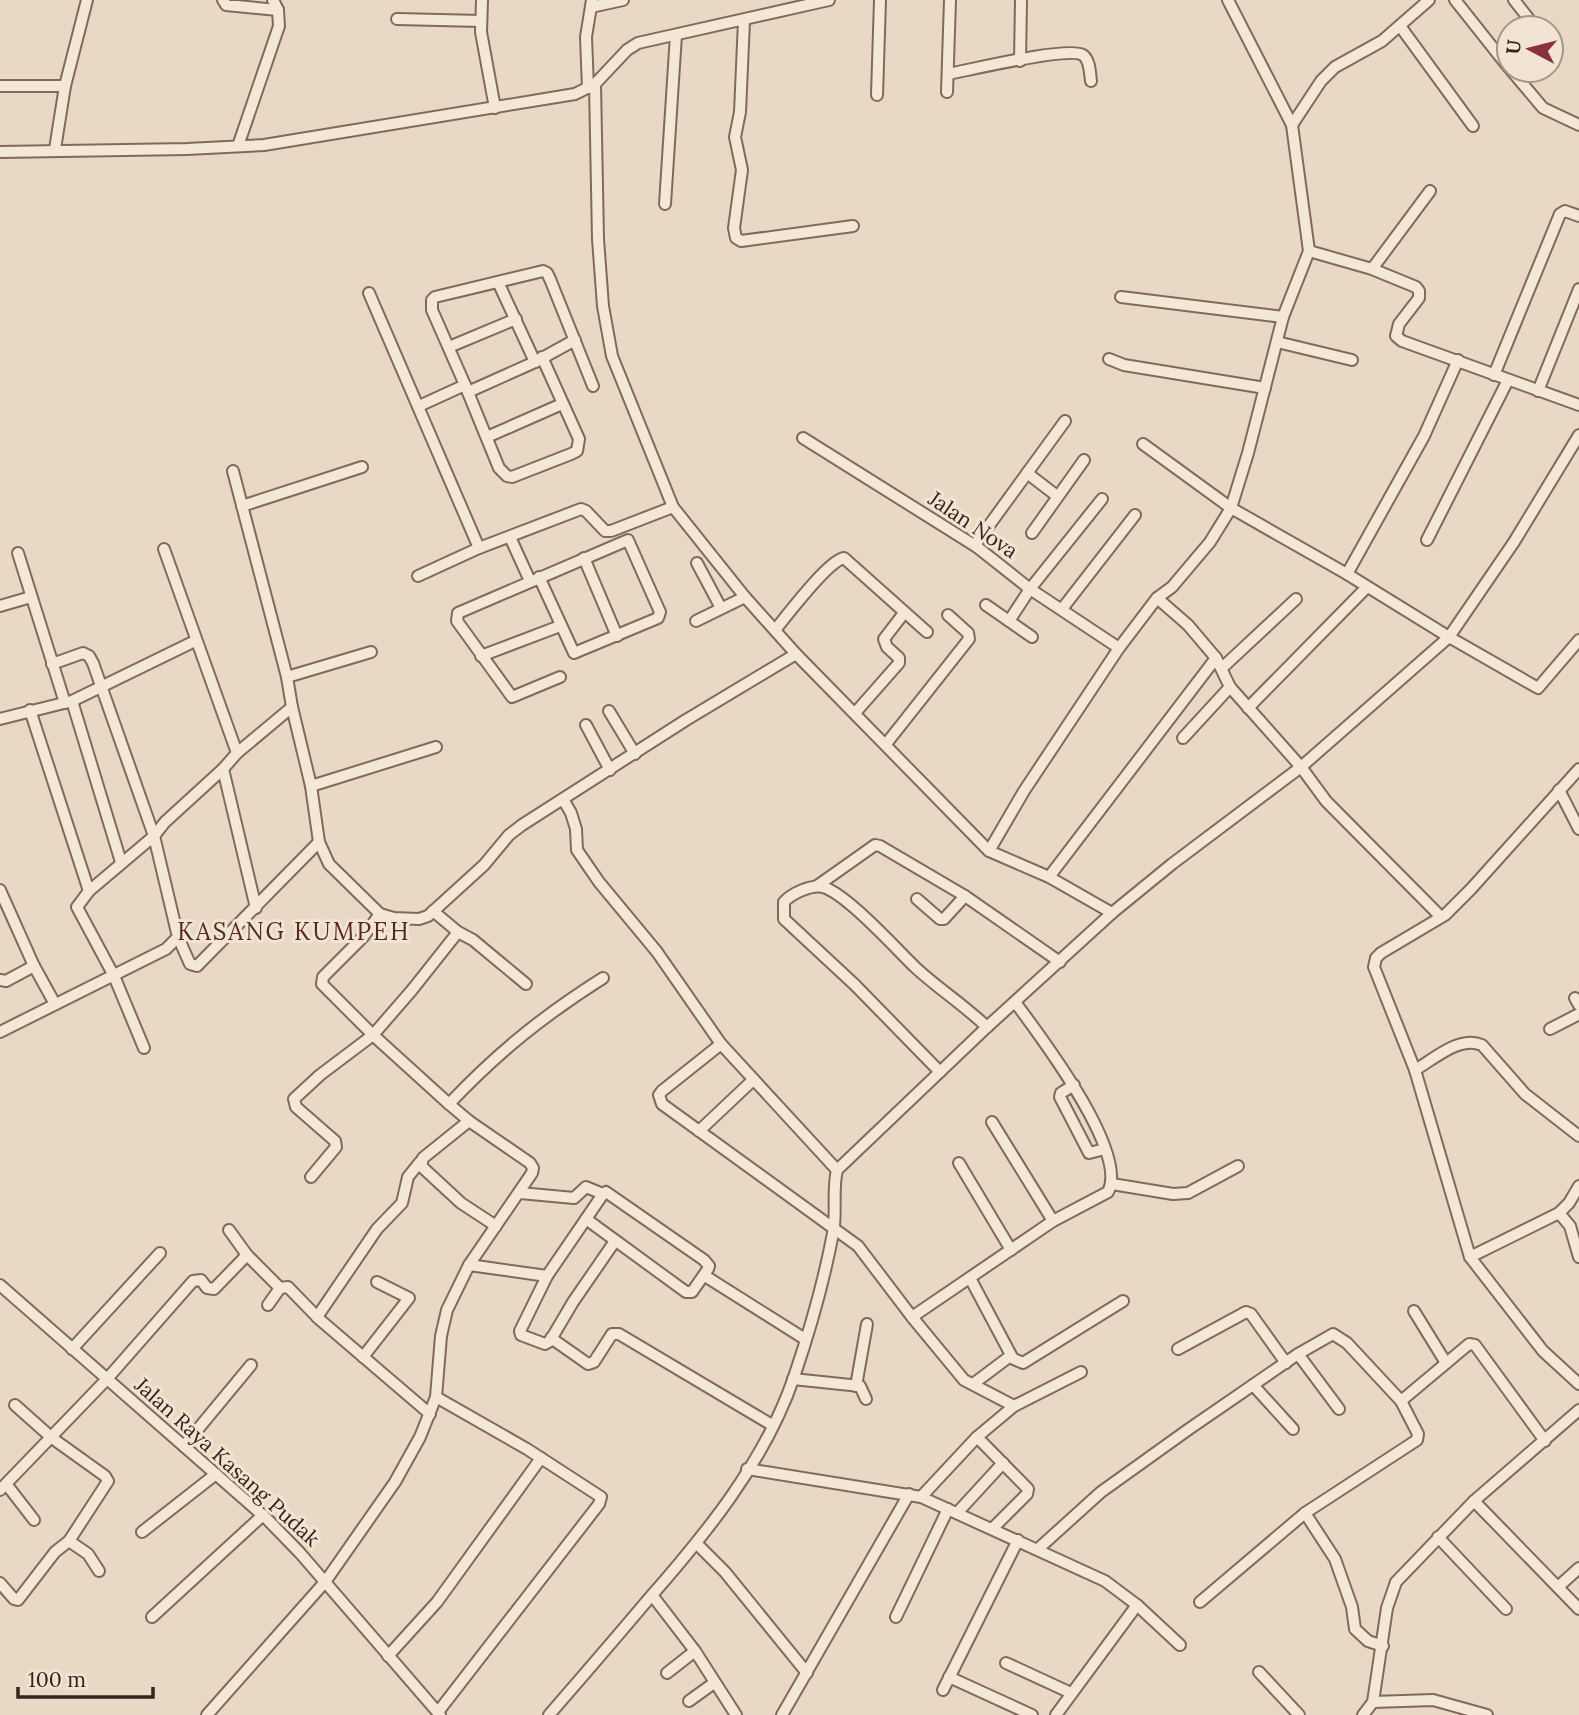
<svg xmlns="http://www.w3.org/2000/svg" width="1579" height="1715" viewBox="0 0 1579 1715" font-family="Lora,serif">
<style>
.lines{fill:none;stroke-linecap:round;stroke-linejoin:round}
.minor-casing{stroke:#816a5c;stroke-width:14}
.minor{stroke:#f4e7d5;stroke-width:10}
.labels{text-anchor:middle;stroke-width:6;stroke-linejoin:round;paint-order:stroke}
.street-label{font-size:21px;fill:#32251e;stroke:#f1e4d2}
.quarter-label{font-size:24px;letter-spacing:2px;fill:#5a2622;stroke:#f1e4d2}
</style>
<rect width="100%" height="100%" fill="#e9d8c3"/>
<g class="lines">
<defs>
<g id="minor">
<path d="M223,0L226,5L278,10"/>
<path d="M482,0L481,32L495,108"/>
<path d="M829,0L638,43L627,50L595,84L598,239L603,306L612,356L673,507L745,597L796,654L989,851L1049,877L1112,913"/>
<path d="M1455,0L1509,68"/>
<path d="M1514,0L1536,28"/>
<path d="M591,7L623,0"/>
<path d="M397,19L481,21"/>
<path d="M744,21L740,112L735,137L742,170L734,228L736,238L741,241L853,226"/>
<path d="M1400,26L1473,126"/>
<path d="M1020,61L1021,0"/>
<path d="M1511,70L1543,108L1579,125"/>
<path d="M948,74C970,70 1068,46 1083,55C1090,60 1090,74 1091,81"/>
<path d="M0,86H65"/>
<path d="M588,88L586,37L592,0"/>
<path d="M947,92L950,0"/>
<path d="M877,95L880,0"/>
<path d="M1292,125L1321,81L1335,67L1382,41L1429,0"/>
<path d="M238,146L279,26L278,10L273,0"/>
<path d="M55,149L65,86L87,0"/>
<path d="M0,152L187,149L264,145L575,94L595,84"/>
<path d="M665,204L676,35"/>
<path d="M1309,251L1372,269L1416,287L1419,291V298L1399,324L1396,336L1402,341L1579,405"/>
<path d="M1372,269L1430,191"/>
<path d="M498,282L535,362"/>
<path d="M369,293L479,548L581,509L586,511L605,531H611L673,507"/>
<path d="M1121,297L1283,317"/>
<path d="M1277,342L1352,360"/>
<path d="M449,347L516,319"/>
<path d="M1109,359L1124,365L1265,388"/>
<path d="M1494,375L1560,214L1565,211L1579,216"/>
<path d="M465,385L432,310V300L435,297L543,271L547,273L550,279L593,386"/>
<path d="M1538,391L1579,289"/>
<path d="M468,392L535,362L575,340"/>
<path d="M419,406L465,385L499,468L507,476L512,477L571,454L577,451L579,439L542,357"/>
<path d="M487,437L562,404"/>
<path d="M803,438L977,547L1030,589L1119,648"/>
<path d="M1143,444L1231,508L1347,574L1449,637L1514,542L1579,435"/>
<path d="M233,471L287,677L292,707L311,786L319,842L329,864L380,914L394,918L419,919L428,916L484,865L509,835L522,825L686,720L796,654"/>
<path d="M1027,473L1057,496"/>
<path d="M242,506L362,467"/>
<path d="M1032,533L1084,460"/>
<path d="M510,537L530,581"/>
<path d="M1427,540L1508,380"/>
<path d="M977,547V542L1065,421"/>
<path d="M164,549L237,753"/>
<path d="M18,553L65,703"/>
<path d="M584,558L617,636"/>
<path d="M697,563L721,608"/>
<path d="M1347,574L1424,436L1458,360"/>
<path d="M418,576L479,548"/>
<path d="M539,577L574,653L658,618L660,612L628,540L458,613L457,621L512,697L560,677"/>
<path d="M1157,598L1188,625L1216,658L1230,687L1301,767L1326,801L1441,917"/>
<path d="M986,605L1032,637"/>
<path d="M0,606L31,597"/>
<path d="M1062,609L1135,515"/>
<path d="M696,621L745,597"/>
<path d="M1009,621L1030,589L1102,499"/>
<path d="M775,630C788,614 828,561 844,558L927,632"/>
<path d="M481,656L560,626"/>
<path d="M1222,668L1296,599"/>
<path d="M287,677L371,652"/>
<path d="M72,701L121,862"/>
<path d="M1248,708L1367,587"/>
<path d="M30,710L89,891"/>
<path d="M609,711L635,754"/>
<path d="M855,713L899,663V658L887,647L884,639L904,613"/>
<path d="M0,719L72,701L195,641"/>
<path d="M586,725L610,770"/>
<path d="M1183,738L1230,687"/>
<path d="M886,744L969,639L968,633L948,615"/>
<path d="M223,769L256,908"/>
<path d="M1579,769L1471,889L1445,915L1381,953L1376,958L1374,967L1415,1070L1470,1257L1543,1351L1579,1384"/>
<path d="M311,786L436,747"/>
<path d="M1559,790L1579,829"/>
<path d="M563,799L571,813L576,829L577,850L599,882L657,952L721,1044L837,1170"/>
<path d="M989,851L1024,791L1119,648L1157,598L1172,587L1210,542L1231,508L1248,453L1283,317L1309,251L1292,125L1228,0"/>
<path d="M1049,877L1216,658"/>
<path d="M817,886L875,845L880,846L965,896"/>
<path d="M0,890L34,966L55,1004"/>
<path d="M917,899L940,919H944L965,896L1060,962"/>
<path d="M380,914L363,937L323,977L322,984L373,1035L449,1104C497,1053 543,1016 603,978"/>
<path d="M458,932L473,940L526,984"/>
<path d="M178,937L190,964L197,966L319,842"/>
<path d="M0,980L6,981L34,966"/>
<path d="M1575,998L1579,1005"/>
<path d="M1550,1029L1579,1014"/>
<path d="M0,1032L166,949L178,937L154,836L93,663L89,656L83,653L52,664"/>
<path d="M721,1044L662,1091L659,1095L662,1104L858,1246L912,1317L1053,1221L1108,1192C1129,1152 1040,1036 1015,1002"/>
<path d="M144,1048L114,976L77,907L89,891L154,836L165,822L223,769L237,753L292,707"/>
<path d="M1415,1070C1434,1059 1460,1035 1482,1045L1525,1094L1579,1136"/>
<path d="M940,1072L855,985L784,919V902C791,894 811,884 823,887C847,894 896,949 916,968C939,989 965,1006 987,1027"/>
<path d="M1074,1085L1061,1093L1060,1097L1089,1153L1105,1149"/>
<path d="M469,1121L423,1158L421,1166L461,1203L496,1226"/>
<path d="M992,1122L1053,1221"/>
<path d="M699,1131L752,1081"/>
<path d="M959,1163L1011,1250"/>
<path d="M311,1177L336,1147L335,1141L296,1107L294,1099L320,1075L373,1035L412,990L458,932L433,911"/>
<path d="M1112,1184L1173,1194L1188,1193L1238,1166"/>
<path d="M520,1193L574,1198L586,1187L603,1194L606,1192L704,1260L709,1266L708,1269L692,1292H686L586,1219"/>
<path d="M603,1194L547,1276L520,1331L521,1335L545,1344L550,1341L573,1302L615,1241"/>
<path d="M1559,1213L1570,1226L1579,1257"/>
<path d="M229,1230L247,1255L280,1288"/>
<path d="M1470,1257L1559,1213L1569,1203L1579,1186"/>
<path d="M469,1265L547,1276"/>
<path d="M705,1276L805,1339"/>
<path d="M970,1278L1012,1357"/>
<path d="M0,1285L267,1519L300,1553L440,1715"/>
<path d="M268,1305L280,1288L288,1287L319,1319L430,1414"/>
<path d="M1414,1311L1446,1363"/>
<path d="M317,1317L377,1229L402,1203L408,1177L420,1162"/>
<path d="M912,1317L964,1380L1014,1406L977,1437"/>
<path d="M551,1338L588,1364L594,1362L612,1334H619L772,1425"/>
<path d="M72,1349L160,1253"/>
<path d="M1178,1349L1246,1312L1251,1314L1286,1363"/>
<path d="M1298,1354L1339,1409"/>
<path d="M363,1357L409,1298L377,1282"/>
<path d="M793,1379L860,1386L866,1399"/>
<path d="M973,1384L1009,1357L1023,1363L1123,1301"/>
<path d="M1253,1385L1293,1429"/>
<path d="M856,1386L867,1324"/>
<path d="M436,1397L527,1449L601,1497L599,1504L438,1712"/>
<path d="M1014,1406L1081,1372"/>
<path d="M184,1446L251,1365"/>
<path d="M747,1469L921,1497L1105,1581L1137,1605L1180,1645"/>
<path d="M7,1485L34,1520"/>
<path d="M0,1490L107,1379L193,1281L201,1280L207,1288L214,1289L247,1255"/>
<path d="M921,1497L977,1437L1028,1489L1027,1494L992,1529"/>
<path d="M1474,1501L1579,1609"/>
<path d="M957,1513L1003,1463"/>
<path d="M1305,1513L1335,1559L1352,1607L1355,1629L1368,1641L1383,1646"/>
<path d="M142,1532L216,1474"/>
<path d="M1438,1537L1506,1609"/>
<path d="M69,1541L88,1554L99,1571"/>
<path d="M697,1544L725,1572L807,1673"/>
<path d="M1038,1549L1101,1492L1189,1429L1298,1354L1333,1334L1347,1343L1401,1401L1469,1344L1475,1345L1545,1441"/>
<path d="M0,1583L14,1599L18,1600L55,1552L69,1541L108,1481L105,1476L52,1438L15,1405"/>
<path d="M1558,1587L1579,1568"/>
<path d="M652,1595L695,1651L736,1715"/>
<path d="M1200,1602L1305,1513L1417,1440L1418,1434L1401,1401"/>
<path d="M152,1617L263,1515"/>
<path d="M896,1617L948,1509"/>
<path d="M388,1656L437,1602L541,1458"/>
<path d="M1006,1663L1071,1693"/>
<path d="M1259,1672L1299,1715"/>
<path d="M667,1673L695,1651"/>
<path d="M949,1677L1032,1715"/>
<path d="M943,1690L1018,1540"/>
<path d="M689,1701L714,1683"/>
<path d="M1373,1702L1433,1700L1487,1715"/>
<path d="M207,1715L325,1582L395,1482L420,1437L436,1397L441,1336L447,1310L469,1265L532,1173L533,1168L530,1163L469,1121L449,1104"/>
<path d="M549,1715C582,1677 614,1640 646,1602C705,1535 765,1462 794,1377C810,1330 824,1281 833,1233C837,1213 832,1191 837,1170L987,1027L1112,913L1172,864L1301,767L1449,637L1538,688L1579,640"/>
<path d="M782,1715L909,1494"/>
<path d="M1056,1715L1137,1605"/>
<path d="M1363,1715L1373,1702L1387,1608L1396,1582L1474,1501L1579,1410"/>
</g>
</defs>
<use href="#minor" class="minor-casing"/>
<use href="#minor" class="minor"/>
</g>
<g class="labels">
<g class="street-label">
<text transform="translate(973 525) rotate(34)" y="7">Jalan Nova</text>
<text transform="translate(227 1462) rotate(42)" y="7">Jalan Raya Kasang Pudak</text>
</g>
<g class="quarter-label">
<text x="294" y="940">KASANG KUMPEH</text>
</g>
</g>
<g transform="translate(1530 49) rotate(277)"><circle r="33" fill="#f1e4d2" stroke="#a5988a" stroke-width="2"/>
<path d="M0-5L12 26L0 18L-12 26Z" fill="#89323f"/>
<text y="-10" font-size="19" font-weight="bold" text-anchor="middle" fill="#32251e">U</text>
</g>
<path d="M18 1687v10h135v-10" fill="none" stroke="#32251e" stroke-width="3.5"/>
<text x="28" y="1687" font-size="21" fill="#32251e" stroke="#f1e4d2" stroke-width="5" paint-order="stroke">100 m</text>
</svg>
